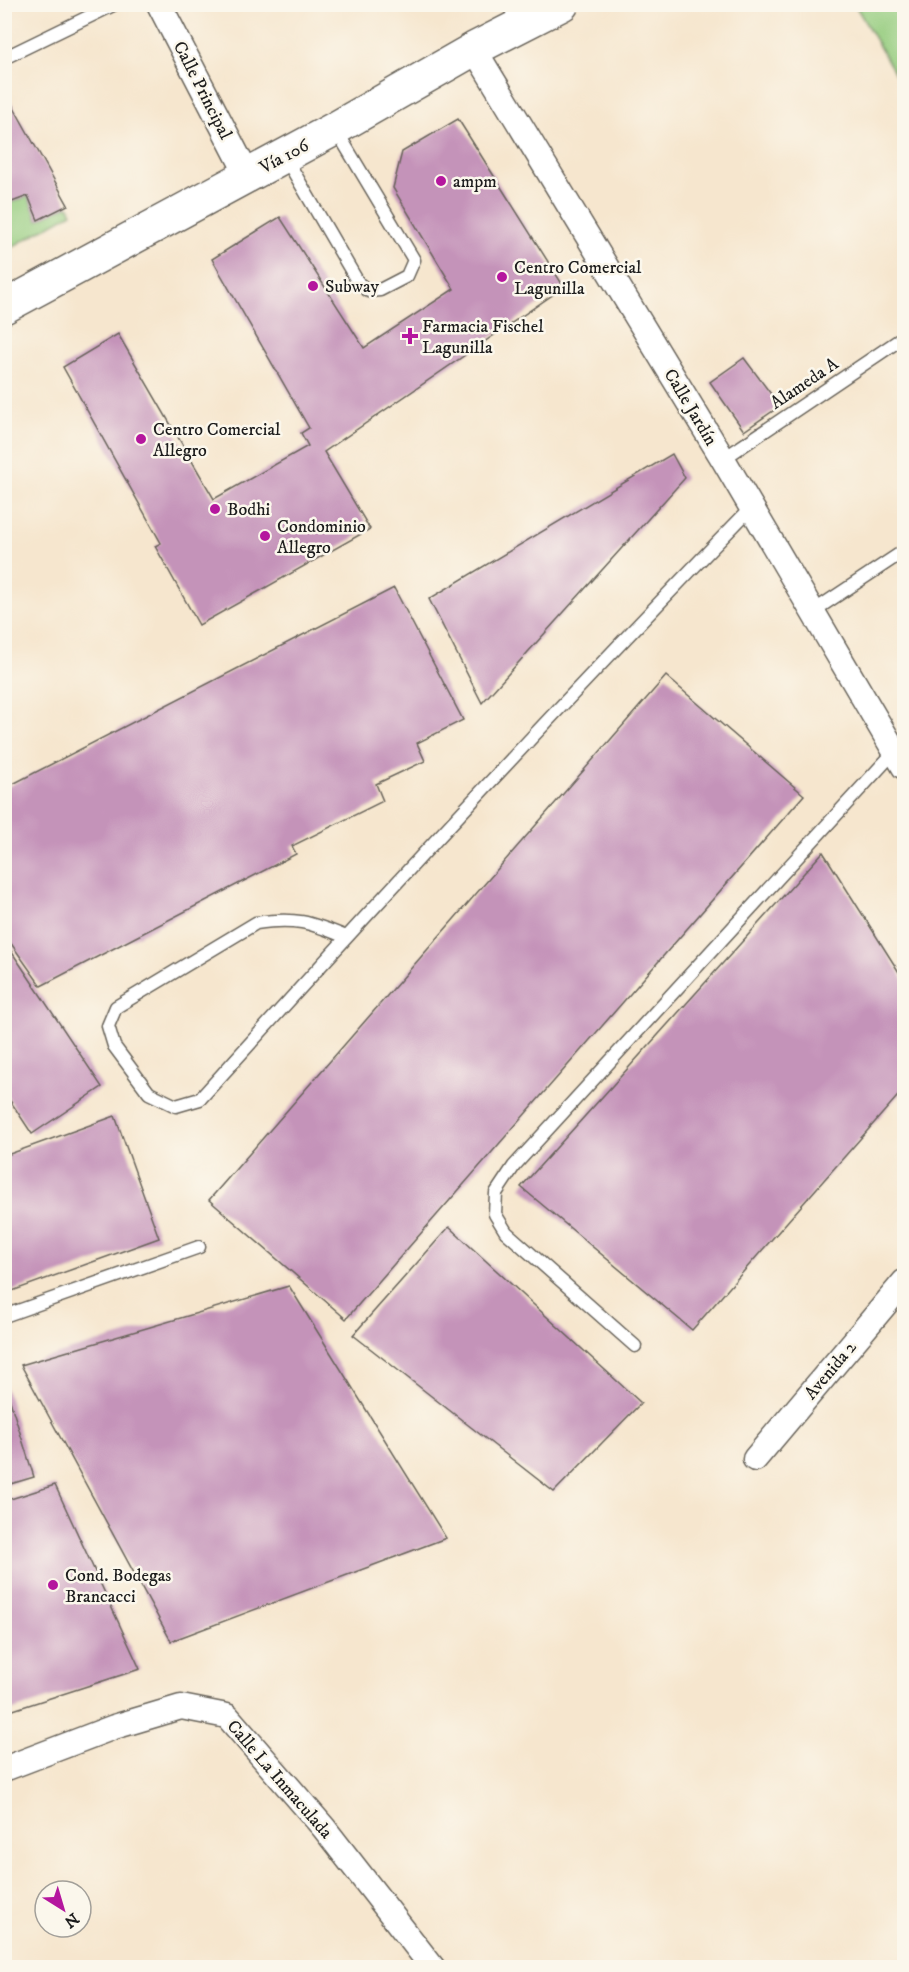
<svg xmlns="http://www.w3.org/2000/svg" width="909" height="1972" viewBox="0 0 909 1972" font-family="'IM FELL DW Pica',serif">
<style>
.green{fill:#94cc7e;stroke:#58744d;stroke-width:1.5}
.building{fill:#c493b9}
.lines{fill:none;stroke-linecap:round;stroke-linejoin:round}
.lane-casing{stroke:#68635a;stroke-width:15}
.street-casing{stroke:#68635a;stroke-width:27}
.secondary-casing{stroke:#68635a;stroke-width:36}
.lane{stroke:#fff;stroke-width:12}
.street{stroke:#fff;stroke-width:24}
.secondary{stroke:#fff;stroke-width:33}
.poi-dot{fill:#b5179e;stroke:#fbf7ec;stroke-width:2}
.labels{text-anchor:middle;stroke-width:5;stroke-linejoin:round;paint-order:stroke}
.street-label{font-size:18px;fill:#1c1c1c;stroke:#fbf7ec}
.poi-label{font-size:18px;fill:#1c1c1c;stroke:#fbf7ec;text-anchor:start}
</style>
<rect width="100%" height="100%" fill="#fbf7ec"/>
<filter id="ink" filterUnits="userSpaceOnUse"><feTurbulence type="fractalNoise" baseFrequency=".0167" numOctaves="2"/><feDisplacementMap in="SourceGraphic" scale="12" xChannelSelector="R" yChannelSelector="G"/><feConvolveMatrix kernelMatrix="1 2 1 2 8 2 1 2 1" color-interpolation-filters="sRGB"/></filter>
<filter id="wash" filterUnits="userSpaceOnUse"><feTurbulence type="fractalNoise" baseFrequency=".008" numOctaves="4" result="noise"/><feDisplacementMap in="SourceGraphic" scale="24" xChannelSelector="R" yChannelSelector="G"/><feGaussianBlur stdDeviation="1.35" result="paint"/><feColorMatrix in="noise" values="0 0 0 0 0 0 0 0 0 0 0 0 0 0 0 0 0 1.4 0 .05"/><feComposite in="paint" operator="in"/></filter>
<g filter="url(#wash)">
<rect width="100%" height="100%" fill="#f6e6ce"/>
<g class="green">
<path d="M855,5H904V89Z"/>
<path d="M28,196L38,220L68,205L72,213L5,251V205Z"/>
</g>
<g id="blocks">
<g class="building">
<path d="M4,90L68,205L38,220L28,196L4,205Z"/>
<path d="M458,119L564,287L324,452L370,529L199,625L155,546L161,543L63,367L118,334L214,499L308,446L301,433L309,428L212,259L280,217L364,348L454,289L393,188L402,152Z"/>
<path d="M744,358L780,406L744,431L710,382Z"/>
<path d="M672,454L685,478L482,703L429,599Z"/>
<path d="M394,588L463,720L417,743L425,761L376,784L383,801L292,846L296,854L41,986L5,935V788Z"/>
<path d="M666,676L804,795L346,1319L209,1200Z"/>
<path d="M823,852L904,980V1089L692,1330L521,1187Z"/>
<path d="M5,942L102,1087L32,1134L5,1093Z"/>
<path d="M115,1116L159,1238L4,1294V1156Z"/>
<path d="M449,1227L641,1403L554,1492L353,1335Z"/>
<path d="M289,1286L446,1538L171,1641L21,1365Z"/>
<path d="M4,1382L34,1477L4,1486Z"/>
<path d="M55,1485L140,1669L4,1713V1501Z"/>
</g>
</g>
</g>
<g filter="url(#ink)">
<use href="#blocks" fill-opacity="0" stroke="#68635a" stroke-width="1.5"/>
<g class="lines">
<defs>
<g id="lane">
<path d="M508,4L519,24"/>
<path d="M4,58L115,4"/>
<path d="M285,157L359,284L369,291L380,290L407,276L414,260L336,130"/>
<path d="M723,459L904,337"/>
<path d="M812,612L904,551"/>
<path d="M346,937C310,922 295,917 256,923L116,1007L108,1026L114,1046L149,1093L176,1106L200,1099C380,899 563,701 751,508"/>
<path d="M4,1316L199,1247"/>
<path d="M635,1346L506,1232L495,1214L496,1193L514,1166L895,751"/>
</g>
<g id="street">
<path d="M159,4L248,176"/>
<path d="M474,49L723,459L904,767"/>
<path d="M755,1459L904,1282"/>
<path d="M4,1769L114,1727L181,1707L227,1716L324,1828L433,1968"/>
</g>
<path id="secondary" d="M4,307L336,128L474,49L562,4"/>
</defs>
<use href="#lane" class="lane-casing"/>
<use href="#street" class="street-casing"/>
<use href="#secondary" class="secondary-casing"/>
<use href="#lane" class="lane"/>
<use href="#street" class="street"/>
<use href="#secondary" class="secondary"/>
</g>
</g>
<g class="poi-dot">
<circle cx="441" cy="181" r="6"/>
<circle cx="502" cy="277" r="6"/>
<circle cx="313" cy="286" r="6"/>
<path d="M407 327h6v6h6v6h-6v6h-6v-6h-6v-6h6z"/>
<circle cx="141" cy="439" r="6"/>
<circle cx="215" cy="509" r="6"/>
<circle cx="265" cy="536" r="6"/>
<circle cx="53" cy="1585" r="6"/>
</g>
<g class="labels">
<g class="street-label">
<text transform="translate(203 90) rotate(63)" y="6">Calle Principal</text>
<text transform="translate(284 156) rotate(-28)" y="6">Vía 106</text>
<text transform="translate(804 383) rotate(-34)" y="6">Alameda A</text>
<text transform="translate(691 407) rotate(59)" y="6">Calle Jardín</text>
<text transform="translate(830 1370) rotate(-50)" y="6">Avenida 2</text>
<text transform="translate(280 1779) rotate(49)" y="6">Calle La Inmaculada</text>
</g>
<g class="poi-label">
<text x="453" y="187">ampm</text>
<text x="514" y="273">Centro Comercial<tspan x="514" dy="21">Lagunilla</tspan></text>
<text x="325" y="292">Subway</text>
<text x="422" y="332">Farmacia Fischel<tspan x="422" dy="21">Lagunilla</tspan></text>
<text x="153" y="435">Centro Comercial<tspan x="153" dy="21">Allegro</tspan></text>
<text x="227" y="515">Bodhi</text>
<text x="277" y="532">Condominio<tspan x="277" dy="21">Allegro</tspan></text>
<text x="65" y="1581">Cond. Bodegas<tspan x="65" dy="21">Brancacci</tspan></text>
</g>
</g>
<rect width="909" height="1972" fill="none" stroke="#fbf7ec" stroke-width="24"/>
<g transform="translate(63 1909) rotate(143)"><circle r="28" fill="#fbf7ec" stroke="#a29f99" stroke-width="1.5"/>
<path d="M0-4.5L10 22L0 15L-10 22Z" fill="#b5179e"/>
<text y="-9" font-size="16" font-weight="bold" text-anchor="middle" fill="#1c1c1c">N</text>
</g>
</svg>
